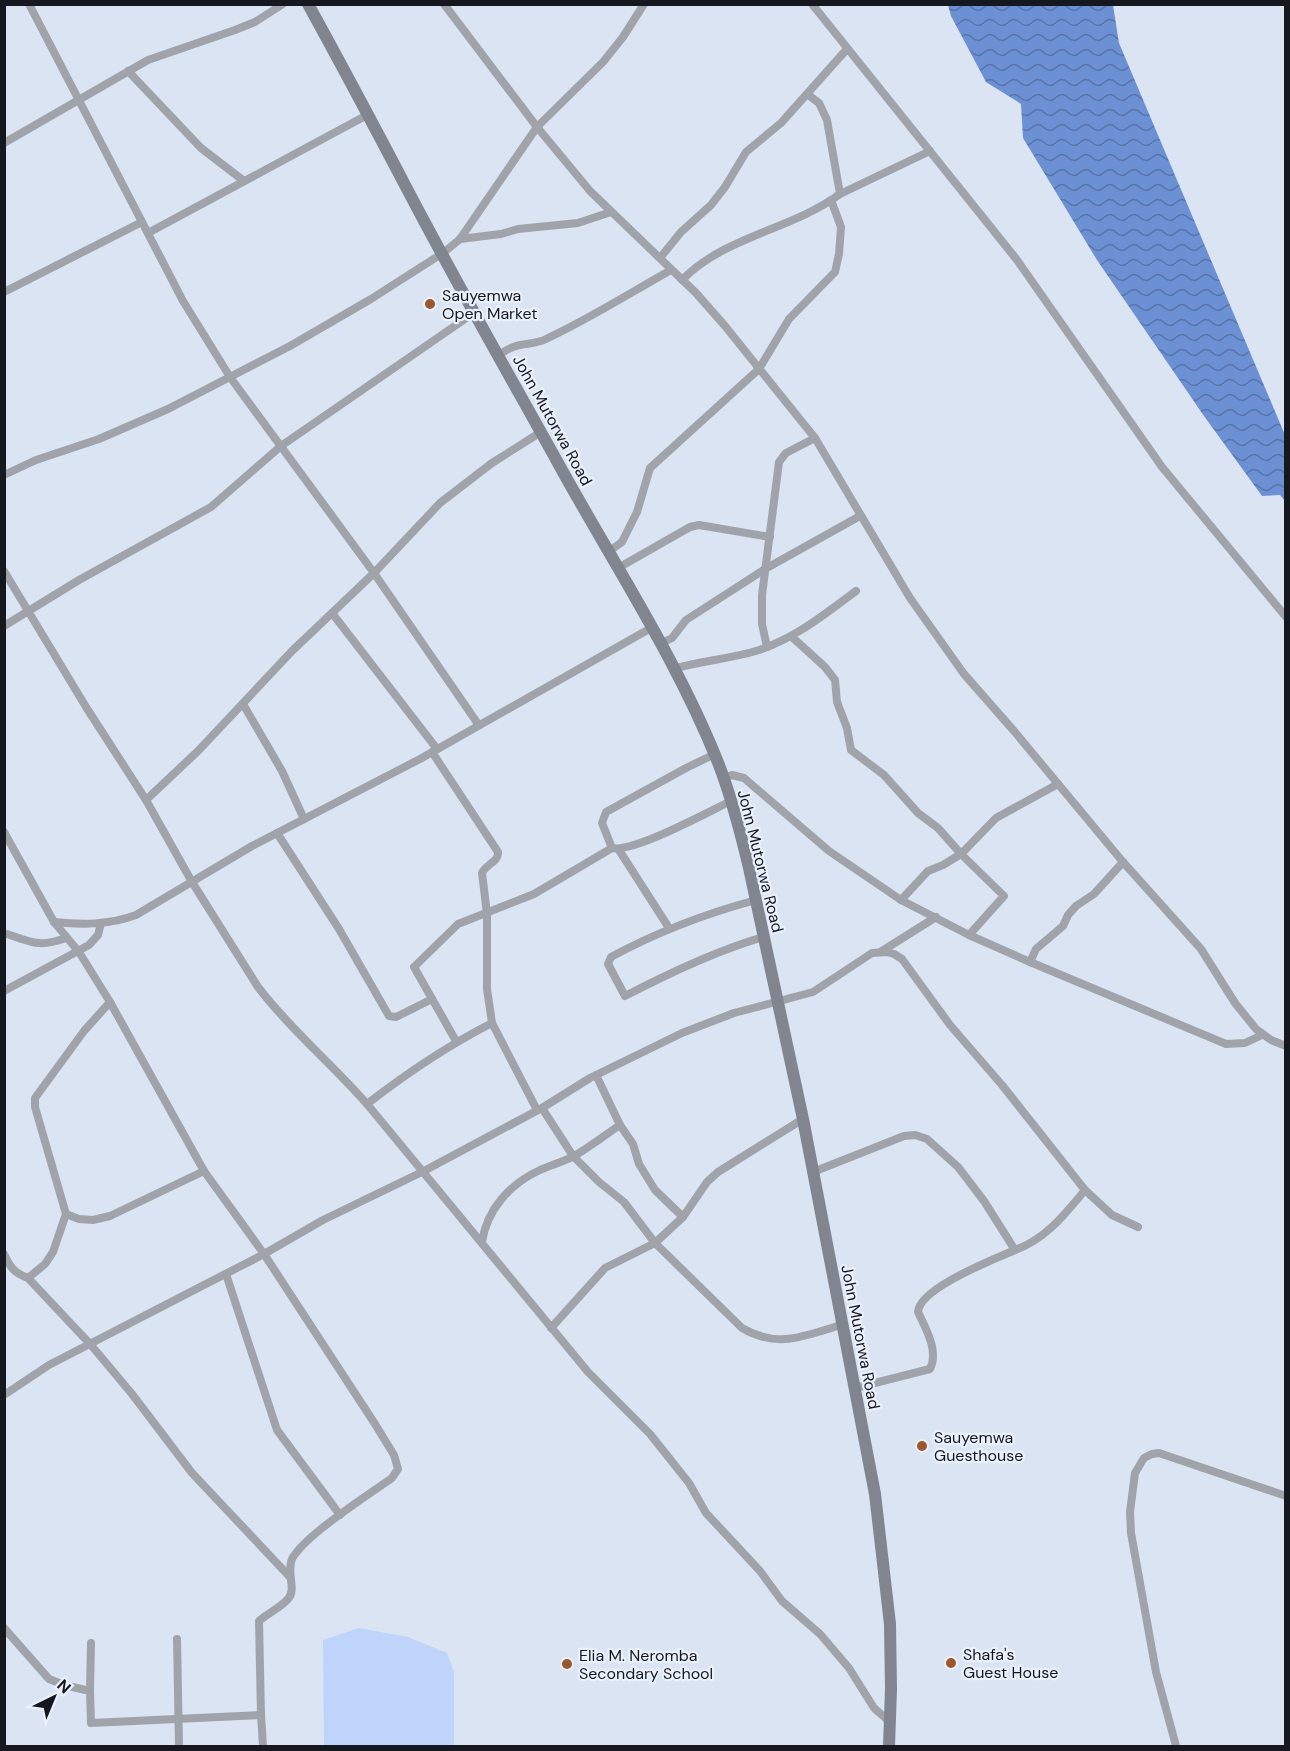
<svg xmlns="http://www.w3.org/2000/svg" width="1290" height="1751" viewBox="0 0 1290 1751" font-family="'DM Sans',sans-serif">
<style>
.green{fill:#bfd4fa}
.water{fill:url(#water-waves)}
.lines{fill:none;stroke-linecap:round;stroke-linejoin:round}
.street{stroke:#a0a4aa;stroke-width:8}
.secondary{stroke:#80858f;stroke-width:12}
.poi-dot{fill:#9c572a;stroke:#eaf1fd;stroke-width:2}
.labels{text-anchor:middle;stroke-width:4.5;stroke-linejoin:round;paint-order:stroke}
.poi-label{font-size:16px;fill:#15181e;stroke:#eaf1fd;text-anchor:start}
.street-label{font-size:16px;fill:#15181e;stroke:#eaf1fd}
</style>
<defs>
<pattern id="water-waves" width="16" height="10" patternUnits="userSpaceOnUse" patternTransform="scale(1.5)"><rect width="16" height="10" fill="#6b90d3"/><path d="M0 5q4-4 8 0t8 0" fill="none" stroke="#5775ab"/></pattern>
</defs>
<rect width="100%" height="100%" fill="#dbe4f3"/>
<path class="green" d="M359,1628L408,1637L447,1653L454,1673V1746H324L323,1640Z"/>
<path class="water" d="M948,5H1113L1119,43L1285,435V501L1280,495L1262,496L1204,416L1097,260L1023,138L1021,104L986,82L951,16Z"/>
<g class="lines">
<g class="street">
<path d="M29,4L183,301L230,377L374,573L478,724"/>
<path d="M444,4L537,127L590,191L696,293L725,326L815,438L910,598L964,674L1014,731L1123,862L1201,949L1235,1003L1256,1029L1271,1040L1286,1046"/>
<path d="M812,4L1017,260L1162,467L1286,617"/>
<path d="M128,71L201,148L244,181"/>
<path d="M4,143L148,60L235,30L255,22L283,4"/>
<path d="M840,194L930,151"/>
<path d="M148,233L369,114"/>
<path d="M460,239L501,234L518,229L578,223L611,212"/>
<path d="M660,258L681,232L711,205L725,187L746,152L781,123L847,49"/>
<path d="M682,280C725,236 791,230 840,194L827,120L819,103L807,94"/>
<path d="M4,292L142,222"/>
<path d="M499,355C519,340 529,347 546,339C589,319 630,293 671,270"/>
<path d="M4,475L36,460L99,439L168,409L290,346L371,299L443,253L460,239L537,127L603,62L623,37L644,4"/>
<path d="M608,552L622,542L637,512L650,468L759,369L789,319L835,272L839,254L841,227L831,200"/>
<path d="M618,568L690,527L699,525L770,537"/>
<path d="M4,571L86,707L146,800L192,882L258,987C290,1029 332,1064 367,1104L588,1372L650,1434L689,1483L706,1513L760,1571L782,1601L820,1634L849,1668L874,1708L890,1722"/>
<path d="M332,613L437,749"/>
<path d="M4,626L79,580L211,507L281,446L475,312"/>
<path d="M792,637L825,667L835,680L837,702L847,728L851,750L884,775L918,813L938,828L961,854L1004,896L969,935"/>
<path d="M660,644L672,638L686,620L765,569L860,516"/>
<path d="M767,647L762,624V595L779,462L786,453L815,438"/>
<path d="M673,669C700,661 729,659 756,651C794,639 824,615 856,591"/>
<path d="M243,704L282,771L304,819"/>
<path d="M432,752L498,852C499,862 486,864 482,873L487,914V989L492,1023L537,1110"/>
<path d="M724,778L732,775L744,778L829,851L901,900L969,935L1030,962L1226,1044L1245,1043L1262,1035"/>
<path d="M146,800L198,751L292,651L374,573L440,503L492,463L541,432"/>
<path d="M4,832L54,922L79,952L110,1002L204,1171L264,1254L375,1424L394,1455L398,1469L392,1478C368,1495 304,1536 292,1559C286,1573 297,1589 288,1599C280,1608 268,1613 259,1621L261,1715"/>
<path d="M277,833L339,929L389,1016L396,1017L432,999"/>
<path d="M612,848L602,823L606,812L686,768L715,754"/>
<path d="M619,850L669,928"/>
<path d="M756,900C704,914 659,931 611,957L608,964L625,996C669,973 715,951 763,937"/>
<path d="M901,900L928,871L943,865L961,854L996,818L1058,784"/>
<path d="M54,922C82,925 109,925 136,915L252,846L420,759L651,628"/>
<path d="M4,933C31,942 38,948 66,938"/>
<path d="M882,951L936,917"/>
<path d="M1030,962L1036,949L1063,926L1068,915L1076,906L1094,894L1123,862"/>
<path d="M4,991L89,945L98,935L101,923"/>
<path d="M456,1041L414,967L458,924L534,894L612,848C633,853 708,812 731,801"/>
<path d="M596,1075L620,1125L633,1144L639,1164L655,1190L683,1217"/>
<path d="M367,1104C407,1073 447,1046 492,1023"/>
<path d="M542,1108L573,1156L599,1182L624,1202L655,1243L742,1328C778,1349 804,1336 841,1325"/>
<path d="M813,1172L904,1136L915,1135L927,1139L958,1167L984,1201L1015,1250C1046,1239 1065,1214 1085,1190"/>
<path d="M66,1214L79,1219L93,1220L110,1216L204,1171"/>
<path d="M482,1242C487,1209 510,1184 540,1170C551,1165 563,1162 574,1156C590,1147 605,1135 620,1125"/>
<path d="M4,1254C10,1267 14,1273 28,1278L91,1345L132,1394L192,1473L289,1576"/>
<path d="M226,1274L277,1430L340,1515"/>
<path d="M28,1278L45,1264L53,1252L66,1214L35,1107V1098L84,1031L110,1002"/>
<path d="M551,1328L605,1268L655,1243L683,1217L707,1182L718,1172L803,1119"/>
<path d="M855,1388L930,1369C939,1351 926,1329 918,1312C919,1288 995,1259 1015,1250"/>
<path d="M4,1395L49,1365L264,1254L323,1220L422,1172L542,1108L590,1078L682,1033L734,1013L813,992L872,953L887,952L894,954L902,959L950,1025L1002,1085L1085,1190L1112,1215L1138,1227"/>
<path d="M4,1628L49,1679L64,1685L90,1691L91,1723L261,1715L263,1746"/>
<path d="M177,1639L179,1746"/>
<path d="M90,1691L91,1643"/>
<path d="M1176,1746L1156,1672L1131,1533L1130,1512L1135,1473L1144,1458L1152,1454L1159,1453L1286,1496"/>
</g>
<path class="secondary" d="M308,4C341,64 373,124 405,185C454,279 507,371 558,463C613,563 677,659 719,765C732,799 741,834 749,868L803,1119L875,1494L890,1624L891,1689L889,1746"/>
</g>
<g class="poi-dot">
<circle cx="430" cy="304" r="6"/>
<circle cx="922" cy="1446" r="6"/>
<circle cx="951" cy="1663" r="6"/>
<circle cx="567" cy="1664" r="6"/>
</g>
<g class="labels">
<g class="poi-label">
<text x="442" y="301">Sauyemwa<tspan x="442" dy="18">Open Market</tspan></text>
<text x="934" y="1443">Sauyemwa<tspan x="934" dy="18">Guesthouse</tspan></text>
<text x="963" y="1660">Shafa's<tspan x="963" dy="18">Guest House</tspan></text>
<text x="579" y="1661">Elia M. Neromba<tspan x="579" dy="18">Secondary School</tspan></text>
</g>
<g class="street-label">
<text transform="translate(553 420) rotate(61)" y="6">John Mutorwa Road</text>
<text transform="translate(761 861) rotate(76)" y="6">John Mutorwa Road</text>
<text transform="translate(861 1337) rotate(79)" y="6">John Mutorwa Road</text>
</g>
</g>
<rect width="1290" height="1751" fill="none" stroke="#15181e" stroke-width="12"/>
<g transform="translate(54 1697) rotate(43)" stroke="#eaf1fd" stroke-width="4.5" paint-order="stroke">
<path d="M0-4.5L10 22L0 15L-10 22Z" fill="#15181e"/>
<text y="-9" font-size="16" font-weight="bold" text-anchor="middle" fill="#15181e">N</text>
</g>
</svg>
